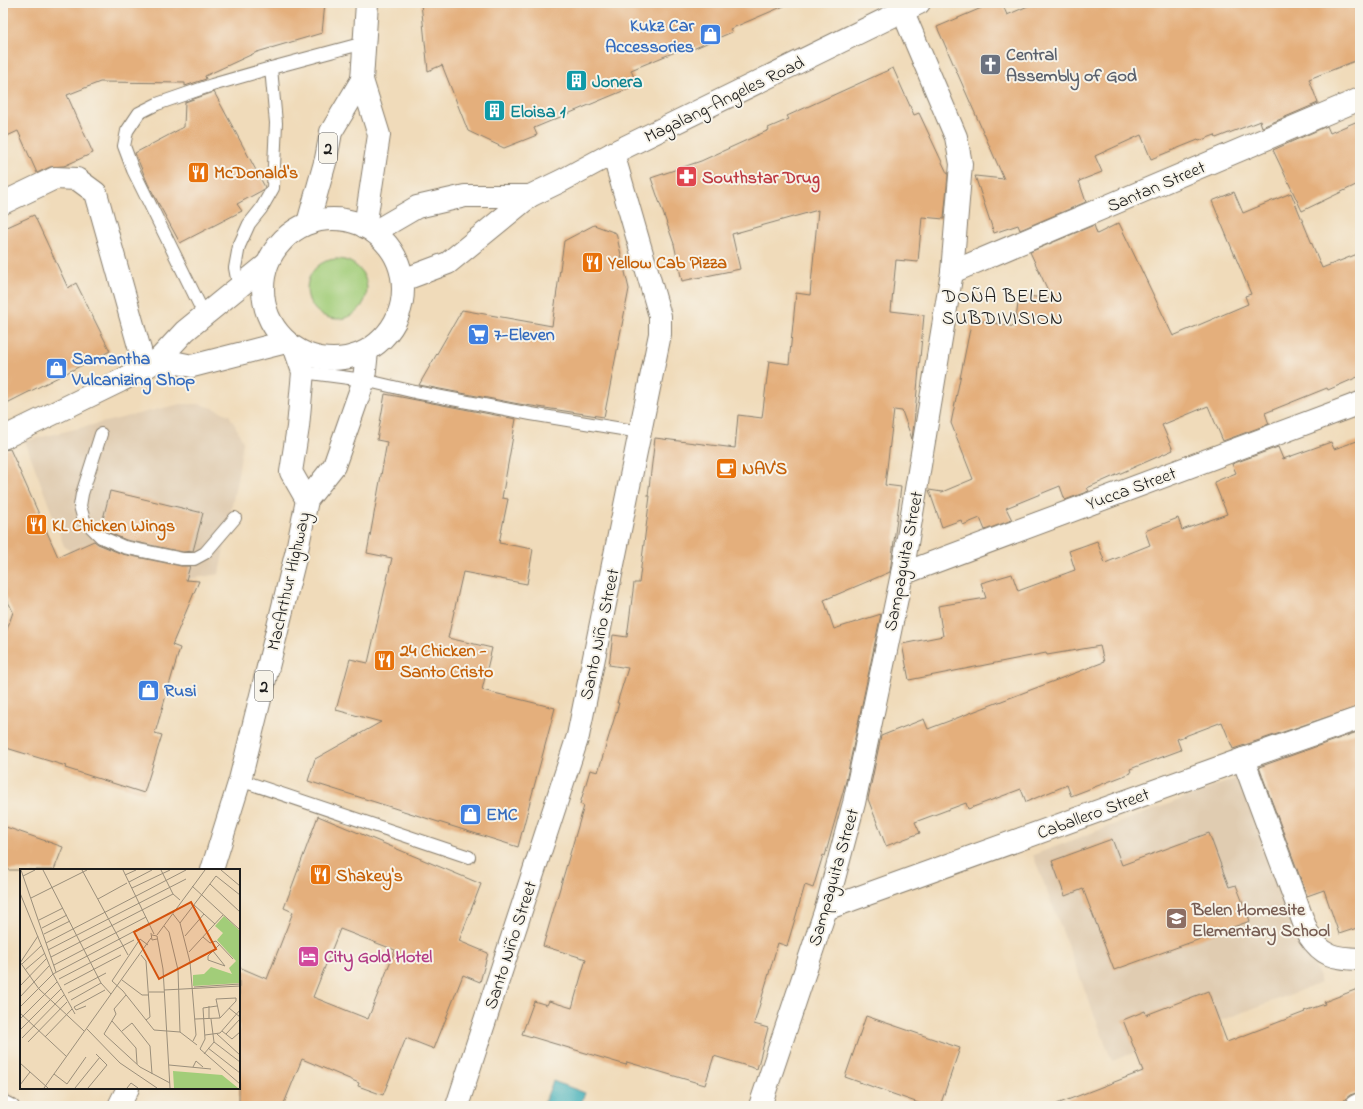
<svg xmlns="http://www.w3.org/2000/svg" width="1363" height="1109" viewBox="0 0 1363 1109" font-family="'Indie Flower',sans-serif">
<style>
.built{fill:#e0ccb1}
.green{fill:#a2cd79;stroke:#5f744a}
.water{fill:#3daeb8;stroke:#2c656a}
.building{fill:#e4af7b;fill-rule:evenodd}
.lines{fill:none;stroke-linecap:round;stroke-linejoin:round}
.service-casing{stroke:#867c6b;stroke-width:14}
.minor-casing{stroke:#867c6b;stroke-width:24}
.secondary-casing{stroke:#867c6b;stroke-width:24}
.trunk-casing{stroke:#867c6b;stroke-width:24}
.service{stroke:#fff;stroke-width:12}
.minor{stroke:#fff;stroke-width:22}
.secondary{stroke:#fff;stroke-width:22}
.trunk{stroke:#fff;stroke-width:22}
.labels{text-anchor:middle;stroke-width:4;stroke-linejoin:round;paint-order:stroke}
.shield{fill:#f7f3e8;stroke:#5e5c59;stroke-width:1}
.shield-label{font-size:17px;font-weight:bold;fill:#1c1c1c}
.shop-label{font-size:18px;font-weight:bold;fill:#366cbe;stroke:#f7f3e8;text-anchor:start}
.worship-label{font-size:18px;font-weight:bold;fill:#5b616d;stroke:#f7f3e8;text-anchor:start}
.culture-label{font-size:18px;font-weight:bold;fill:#0d838f;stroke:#f7f3e8;text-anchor:start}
.street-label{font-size:18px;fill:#1c1c1c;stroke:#f7f3e8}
.food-label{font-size:18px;font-weight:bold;fill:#c56008;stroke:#f7f3e8;text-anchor:start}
.health-label{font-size:18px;font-weight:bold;fill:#be3a42;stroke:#f7f3e8;text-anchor:start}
.education-label{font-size:18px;font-weight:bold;fill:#785e54;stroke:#f7f3e8;text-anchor:start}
.hotel-label{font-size:18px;font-weight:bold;fill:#b23c85;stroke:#f7f3e8;text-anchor:start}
.neighbourhood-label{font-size:19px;letter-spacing:1px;fill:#1c1c1c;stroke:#f7f3e8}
.inset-road{fill:none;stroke:#9b8f7b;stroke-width:1}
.view{fill:#d4530e;fill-opacity:0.15;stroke:#d4530e;stroke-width:2}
.inset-edge{fill:none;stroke:#1c1c1c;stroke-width:2}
</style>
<rect width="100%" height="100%" fill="#f7f3e8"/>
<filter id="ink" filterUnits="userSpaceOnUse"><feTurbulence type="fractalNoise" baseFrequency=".025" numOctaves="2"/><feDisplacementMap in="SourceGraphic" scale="8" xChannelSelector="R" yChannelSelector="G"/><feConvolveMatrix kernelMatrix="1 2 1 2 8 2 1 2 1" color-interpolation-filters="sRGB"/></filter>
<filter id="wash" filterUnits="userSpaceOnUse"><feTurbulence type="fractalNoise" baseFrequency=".012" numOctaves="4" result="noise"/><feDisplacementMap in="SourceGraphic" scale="16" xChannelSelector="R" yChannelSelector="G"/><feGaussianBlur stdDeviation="0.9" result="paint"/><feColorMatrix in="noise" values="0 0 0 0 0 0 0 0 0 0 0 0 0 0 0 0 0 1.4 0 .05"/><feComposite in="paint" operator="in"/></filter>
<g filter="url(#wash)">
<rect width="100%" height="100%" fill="#f0dbba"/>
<g class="built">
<path d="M180,404H199L213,408L229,415L236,427L243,442L238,474L219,574L172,582L118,585L64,546L25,441Z"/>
<path d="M1243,776L1321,983L1112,1061L1033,855Z"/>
</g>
<circle class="green" cx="337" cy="289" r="30"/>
<path class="water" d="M553,1081L585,1093L580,1106H543Z"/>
<g id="blocks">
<g class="building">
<path d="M3,3H325L322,33L257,52L205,76L206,79L185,86V83L100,82L67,95L93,153L64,166L50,167L37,173L18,131L5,137L3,113Z"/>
<path d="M421,3H791L730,29L732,32L693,49L692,45L631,70L637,85L534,128L537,135L504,148L468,131L442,65L428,71Z"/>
<path d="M993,3H1002L1007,15L1035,3H1360V59L1309,79L1318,103L1262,127L1260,121L1216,138L1215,135L1199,141L1198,140L1151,159L1141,135L1095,156L1102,172L1079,181L1086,202L1020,230L1018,225L994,233L975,176L1004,179L937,27Z"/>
<path d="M893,68L914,115L919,113L948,175L944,219L922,217L918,262L896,260L891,311L924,315L914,423L912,439L902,411L894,410L885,485L901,487L890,572L824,600L834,629L881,614L846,781L825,856L823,855L813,888L805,885L787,946L778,943L754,1024L768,1028L757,1069L714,1056L705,1085L627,1062L626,1065L522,1034L534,1001L547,1005L549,1001L572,1008L586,959L543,946L584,806L580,804L590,770L598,772L619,703H617L628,668L609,665L613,635L627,637L634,583H639L650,496H648L655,438L735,448L738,415L762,418L769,361L789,364L796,293L810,295L818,210L732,234L740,269L682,281L674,244L651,178L701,161L769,130L768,128L789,119L787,116Z"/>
<path d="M214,92L265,187L263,190L237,204L242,211L180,243L148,184L135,153L184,127L185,102Z"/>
<path d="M1360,120V183L1302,211L1273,150L1327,126L1330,133Z"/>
<path d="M1234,192L1243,213L1291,193L1322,268L1360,253V376L1328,390L1327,388L1265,413L1269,424L1223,441L1208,406L1162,425L1173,450L1087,488L1089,491L1065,500L1060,486L1006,508L1012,520L985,530L980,518L963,525L961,520L942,527L929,490L942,492L973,479L951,423L972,319L1015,327L1019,295L1052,299L1030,252L1094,225L1097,234L1119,223L1173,336L1248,304L1245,296L1251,294L1212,201Z"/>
<path d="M34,215L68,288L76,283L110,351L3,405V229Z"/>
<path d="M594,225L616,233L629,289L604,417L519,404L419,385L462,310L552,326L564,241Z"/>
<path d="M385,394L516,419L502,498L508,499L499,543L533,549L527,584L463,572L448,638L492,648L482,690L555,708L518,847L308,781L315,759L381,722L336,710L350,659L368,663L392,558L367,553L387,442L377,440Z"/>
<path d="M1360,440V706L1233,749L1222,722L1177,739L1181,750L1130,769L1131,773L1071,796L1067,785L1026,802L1021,789L968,809L966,803L915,822L920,833L886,846L868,799L881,736L924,719L928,729L1104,662L1100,646L1047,655L1046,653L909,680L902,644L943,636L938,606L986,598L981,583L1012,574L1018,591L1075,570L1069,551L1097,541L1105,563L1150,545L1145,531L1178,518L1182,530L1227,514L1214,482L1236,473L1232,464L1278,447L1283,459L1331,442L1334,449Z"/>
<path d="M10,449L58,557L94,541L98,544L122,554L181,566H190L186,580L199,581L172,645L180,648L155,733L162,735L144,793L65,768L66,766L3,747V641L13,612L3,591V450Z"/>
<path d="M110,491L203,513L193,551L183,552L126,540L105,531L101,527Z"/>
<path d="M1360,731V927L1339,934L1324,890L1307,896L1259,767Z"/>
<path d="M318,816L481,884L459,941L488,953L480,982L463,975L434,1049L406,1038L383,1095L358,1086L359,1083L302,1059L283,1106H239V967L267,979L293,912L284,908ZM340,929L395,950L368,1019L313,997Z"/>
<path d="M3,826L63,847L54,870H3Z"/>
<path d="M1209,833L1229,887L1236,885L1250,921L1114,970L1083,889L1065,896L1052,861L1112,839L1122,865Z"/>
<path d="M1360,988V1092L1350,1095L1345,1099L1344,1106H1057V1104L1143,1071L1123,1020L1145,1011L1146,1015L1208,991L1227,1042L1305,1012L1304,1011L1325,1004L1324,1002Z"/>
<path d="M866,1016L960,1048L940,1106H927L845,1077Z"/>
</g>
</g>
</g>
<g filter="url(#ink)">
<use href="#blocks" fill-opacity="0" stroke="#867c6b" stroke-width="1"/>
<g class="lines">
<defs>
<g id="service">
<path d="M239,289L235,268L239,246L249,224L261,209L273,188L276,123L271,68L364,43"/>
<path d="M204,314L133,170L124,146L127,131L139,113L157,104L212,85L271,68"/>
<path d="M303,372L364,380L415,392L531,414L640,432"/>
<path d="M101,434L82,494L80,506L84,520L101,537L124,547L182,559H194L205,553L235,518"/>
<path d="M240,780L469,857"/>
<path d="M3,1101L13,1106"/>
</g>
<g id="minor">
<path d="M3,203L55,178L77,179L96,193L145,368"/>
<path d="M952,272L1360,99"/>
<path d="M902,574L1360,403"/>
<path d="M1243,759L1308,934C1323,957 1334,958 1360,959"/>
<path d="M826,909L1243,759L1360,718"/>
<path d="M457,1106L578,736L660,334V316L613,153"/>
<path d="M760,1106L826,909L854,803L902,574L952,272L961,164L956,137L903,12"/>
<path d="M1356,1106L1360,1104"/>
</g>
<g id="secondary">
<path d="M374,232L417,207L465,196H530"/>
<path d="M403,280L448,263L530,196L563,180L613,153L919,3"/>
<path d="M159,359L192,366L286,342"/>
<path d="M3,438L120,381L145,368L159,359L185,331L266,265"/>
</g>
<g id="trunk">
<circle cx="333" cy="289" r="70"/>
<path d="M308,223L326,159L331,132L362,80"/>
<path d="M365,227L379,135L362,80L367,3"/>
<path d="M295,349L303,372L298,427L291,472L307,500"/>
<path d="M212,870L240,780L297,550L307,500L334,466L364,380L367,351"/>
<path d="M119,1106L128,1088"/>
</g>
</defs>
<use href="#service" class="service-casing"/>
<use href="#minor" class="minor-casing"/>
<use href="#secondary" class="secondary-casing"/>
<use href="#trunk" class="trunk-casing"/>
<use href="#service" class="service"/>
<use href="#minor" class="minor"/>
<use href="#secondary" class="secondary"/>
<use href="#trunk" class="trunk"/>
</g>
</g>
<defs>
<symbol id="shop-square" viewBox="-11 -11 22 22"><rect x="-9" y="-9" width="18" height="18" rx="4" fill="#3f7fe0" stroke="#f7f3e8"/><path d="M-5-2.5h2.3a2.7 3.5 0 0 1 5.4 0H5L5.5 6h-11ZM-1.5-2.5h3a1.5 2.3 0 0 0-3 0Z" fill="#fff"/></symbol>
<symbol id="church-square" viewBox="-11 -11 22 22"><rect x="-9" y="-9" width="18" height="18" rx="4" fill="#6b7280" stroke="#f7f3e8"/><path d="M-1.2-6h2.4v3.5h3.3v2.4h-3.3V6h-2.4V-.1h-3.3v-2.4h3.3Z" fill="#fff"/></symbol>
<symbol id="building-square" viewBox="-11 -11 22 22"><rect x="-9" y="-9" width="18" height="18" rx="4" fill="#0f9aa8" stroke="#f7f3e8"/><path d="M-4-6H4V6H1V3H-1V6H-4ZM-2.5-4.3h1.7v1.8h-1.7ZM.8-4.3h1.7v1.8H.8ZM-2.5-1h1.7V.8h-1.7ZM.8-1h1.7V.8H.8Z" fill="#fff"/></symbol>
<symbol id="restaurant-square" viewBox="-11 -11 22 22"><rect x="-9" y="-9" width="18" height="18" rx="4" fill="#e8710a" stroke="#f7f3e8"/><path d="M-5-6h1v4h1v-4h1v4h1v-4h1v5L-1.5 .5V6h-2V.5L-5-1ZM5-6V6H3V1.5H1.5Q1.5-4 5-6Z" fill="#fff"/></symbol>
<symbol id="pharmacy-square" viewBox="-11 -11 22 22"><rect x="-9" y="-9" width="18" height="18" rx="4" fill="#e0444e" stroke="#f7f3e8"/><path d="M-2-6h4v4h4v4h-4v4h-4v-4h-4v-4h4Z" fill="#fff"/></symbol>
<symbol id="supermarket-square" viewBox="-11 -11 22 22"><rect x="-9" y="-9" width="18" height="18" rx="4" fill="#3f7fe0" stroke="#f7f3e8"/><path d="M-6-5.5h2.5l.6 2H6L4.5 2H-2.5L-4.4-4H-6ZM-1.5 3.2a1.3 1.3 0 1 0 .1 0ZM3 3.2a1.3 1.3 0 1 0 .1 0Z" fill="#fff"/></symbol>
<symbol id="cafe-square" viewBox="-11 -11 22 22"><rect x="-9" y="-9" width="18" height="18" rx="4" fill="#e8710a" stroke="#f7f3e8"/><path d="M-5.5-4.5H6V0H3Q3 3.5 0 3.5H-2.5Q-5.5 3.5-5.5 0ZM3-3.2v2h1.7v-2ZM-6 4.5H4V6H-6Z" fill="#fff"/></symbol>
<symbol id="school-square" viewBox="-11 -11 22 22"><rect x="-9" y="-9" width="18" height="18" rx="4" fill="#8d6e63" stroke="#f7f3e8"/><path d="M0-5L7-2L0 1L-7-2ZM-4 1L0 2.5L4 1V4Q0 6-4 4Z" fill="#fff"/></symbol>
<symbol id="hotel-square" viewBox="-11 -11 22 22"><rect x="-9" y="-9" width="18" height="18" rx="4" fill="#d1479c" stroke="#f7f3e8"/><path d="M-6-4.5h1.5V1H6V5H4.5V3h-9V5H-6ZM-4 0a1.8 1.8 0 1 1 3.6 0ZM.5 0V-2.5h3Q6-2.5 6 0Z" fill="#fff"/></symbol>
</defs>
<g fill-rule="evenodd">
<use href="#shop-square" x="698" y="22" width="25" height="25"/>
<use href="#church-square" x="978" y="52" width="25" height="25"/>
<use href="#building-square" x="564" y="68" width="25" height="25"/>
<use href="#building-square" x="482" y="98" width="25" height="25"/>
<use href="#restaurant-square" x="186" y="160" width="25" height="25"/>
<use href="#pharmacy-square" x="674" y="164" width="25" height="25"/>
<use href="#restaurant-square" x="580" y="250" width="25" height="25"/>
<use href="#supermarket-square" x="466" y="322" width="25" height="25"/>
<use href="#shop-square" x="44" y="356" width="25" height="25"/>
<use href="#cafe-square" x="714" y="456" width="25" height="25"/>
<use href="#restaurant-square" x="24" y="512" width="25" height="25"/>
<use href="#restaurant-square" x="372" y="648" width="25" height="25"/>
<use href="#shop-square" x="136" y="678" width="25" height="25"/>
<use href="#shop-square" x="458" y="802" width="25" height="25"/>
<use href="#restaurant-square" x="308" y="862" width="25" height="25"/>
<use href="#school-square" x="1164" y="906" width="25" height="25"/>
<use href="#hotel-square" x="296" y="944" width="25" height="25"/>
</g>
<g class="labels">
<g class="shield">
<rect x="319" y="133" width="18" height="30" rx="3"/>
<rect x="255" y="671" width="18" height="30" rx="3"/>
</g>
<g class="shield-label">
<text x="328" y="154">2</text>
<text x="264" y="692">2</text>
</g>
<g class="shop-label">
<text x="694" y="31" text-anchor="end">Kukz Car<tspan x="694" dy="21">Accessories</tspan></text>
<text x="494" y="340">7-Eleven</text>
<text x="72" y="364">Samantha<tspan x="72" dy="21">Vulcanizing Shop</tspan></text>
<text x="164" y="696">Rusi</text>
<text x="486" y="820">EMC</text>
</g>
<g class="worship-label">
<text x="1006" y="60">Central<tspan x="1006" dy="21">Assembly of God</tspan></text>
</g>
<g class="culture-label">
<text x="592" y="87">Jonera</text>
<text x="510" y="117">Eloisa 1</text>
</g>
<g class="street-label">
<text transform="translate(724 99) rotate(-26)" y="6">Magalang-Angeles Road</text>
<text transform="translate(1156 186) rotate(-23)" y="6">Santan Street</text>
<text transform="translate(1131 488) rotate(-20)" y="6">Yucca Street</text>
<text transform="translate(903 561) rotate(-79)" y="6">Sampaguita Street</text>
<text transform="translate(288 581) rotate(-77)" y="6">MacArthur Highway</text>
<text transform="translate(599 634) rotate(-78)" y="6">Santo Niño Street</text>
<text transform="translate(1093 813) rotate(-20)" y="6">Caballero Street</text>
<text transform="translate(833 877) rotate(-74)" y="6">Sampaguita Street</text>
<text transform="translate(510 945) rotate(-72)" y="6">Santo Niño Street</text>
</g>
<g class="food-label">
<text x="214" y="178">McDonald's</text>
<text x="608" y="268">Yellow Cab Pizza</text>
<text x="742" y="474">NAV'S</text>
<text x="52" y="531">KL Chicken Wings</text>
<text x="400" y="656">24 Chicken -<tspan x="400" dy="21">Santo Cristo</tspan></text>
<text x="336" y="881">Shakey's</text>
</g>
<g class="health-label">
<text x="702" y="183">Southstar Drug</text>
</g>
<g class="education-label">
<text x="1192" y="915">Belen Homesite<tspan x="1192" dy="21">Elementary School</tspan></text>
</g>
<g class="hotel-label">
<text x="324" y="962">City Gold Hotel</text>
</g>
<g class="neighbourhood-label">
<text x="1003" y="302">DOÑA BELEN<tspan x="1003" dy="22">SUBDIVISION</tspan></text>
</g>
</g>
<g transform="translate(20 869)">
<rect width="220" height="220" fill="#f0dbba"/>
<path d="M204,47L220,62V114L173,117V106L184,105L191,98L212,105L209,99L216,92L197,71L203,64L195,57ZM153,202L202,206L218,219H154Z" fill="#a2cd79"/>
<path class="inset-road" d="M1,1L36,103M23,1L81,114L91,125M62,1L108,86M103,1L134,65M141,1L153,25L160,31M201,1L220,17M105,6L116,1M3,7L15,1M109,13L132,1M190,15L220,43M172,17L220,61M112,19L150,1M0,24L33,105L55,145M11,29L67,1M78,30L107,14M174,36L195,55M153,45L160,54L170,93L176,166L173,172M19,51L43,39M160,54L196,7L220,26M144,57L149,63L158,101L160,163M22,59L47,46M131,64L132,71L137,70M24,65L50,52M132,66L137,67L143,100L150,219M137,66L185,1M165,67L184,45M183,68L190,74L196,72L213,90M26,74L166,1M128,76L120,70L92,112L103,122L134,161L160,163L177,176M28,81L166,10M193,82L205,97L188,91V87L200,75M169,83L203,46M121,86L126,92L130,148L126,151M31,88L153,25M0,93L19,120L64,162M0,94L18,67M2,95L22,76M34,96L126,48M5,101L25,84M39,110L114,71M102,111L122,126H129M44,116L101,86M0,117L27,89M174,118L220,115M144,121L220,117M129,123H144M48,124L86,104M106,126L94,140L96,145L84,165L120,198L150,214M0,128L29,97M216,129V132L200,149L196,130ZM51,131L81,114M189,137V150M197,137L183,139L185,170L180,180L220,215M0,138L33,105L128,55M54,138L85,121M54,138L56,141L66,137M209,139L220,148M0,144L47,188M0,150L37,113M175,150L200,149M191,150L194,173M92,152L116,179L117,195M67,160L100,194L137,219M0,161L41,120M102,162L112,154L130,177L132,205M202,162L212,170L220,163M197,165L220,186M206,165L220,150M185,166L200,164L220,141M25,168L52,140M2,169L44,126M8,173L47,133M194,173L220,193M188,179L220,204M184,185L194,173M0,194L28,219M149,196L191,200M173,198L176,192L183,198M34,205L47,215L66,188M0,216L10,203M24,219L131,69M55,219L80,188M68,219L87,196L76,185M107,219L111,214L118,219"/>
<path class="view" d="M171,33L196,80L139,110L114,63Z"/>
<rect width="220" height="220" class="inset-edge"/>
</g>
<rect width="1363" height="1109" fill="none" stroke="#f7f3e8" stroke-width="16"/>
</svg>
